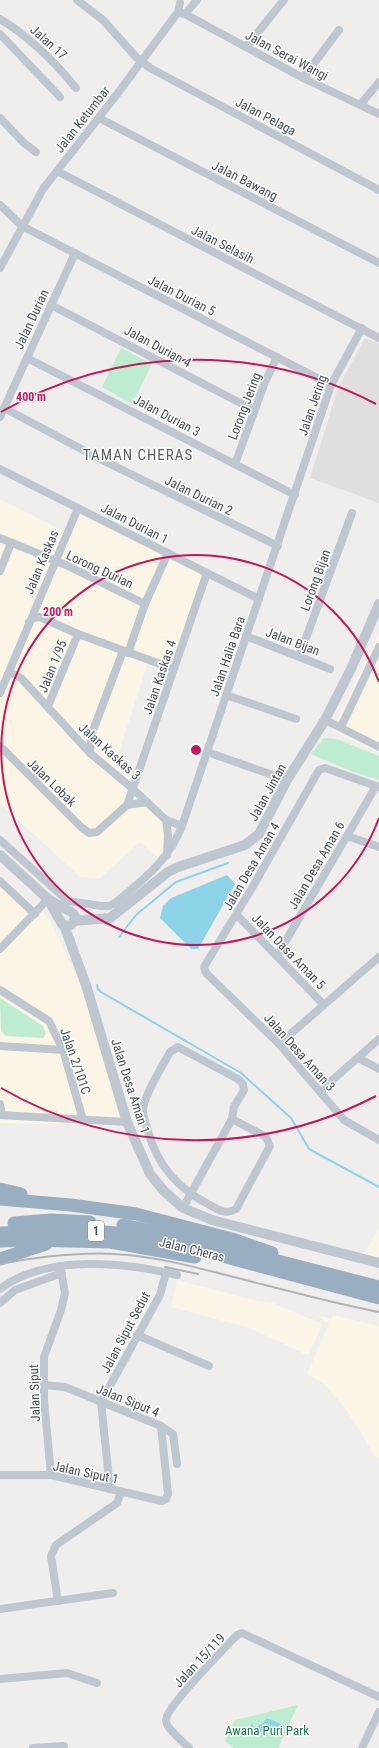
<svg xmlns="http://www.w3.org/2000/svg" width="379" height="1748" viewBox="0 0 379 1748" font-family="'Roboto Condensed',sans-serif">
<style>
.commercial{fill:#fbf5e6}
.education{fill:#e1dedf}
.green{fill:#bdecd0}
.water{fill:#8cd3e7}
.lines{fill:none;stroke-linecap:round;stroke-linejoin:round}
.stream{stroke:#8cd3e7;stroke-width:2}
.minor{stroke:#bec7cf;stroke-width:8}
.tertiary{stroke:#bec7cf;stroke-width:10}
.trunk{stroke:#9aaec2;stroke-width:13}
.rail{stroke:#b0b2b7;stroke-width:2}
.ring{fill:none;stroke:#c2185b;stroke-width:2}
.labels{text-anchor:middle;stroke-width:3;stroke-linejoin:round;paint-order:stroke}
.shield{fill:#fff;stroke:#7e848c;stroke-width:1}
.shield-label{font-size:12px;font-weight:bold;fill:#46505a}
.street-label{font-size:13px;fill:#46505a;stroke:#fff}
.park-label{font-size:13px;fill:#1b774b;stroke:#fff}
.quarter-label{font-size:15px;letter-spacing:1px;fill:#5a5d62;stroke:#fff}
.centre{fill:#c2185b;stroke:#fff;stroke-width:2}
.ring-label{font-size:12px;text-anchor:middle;font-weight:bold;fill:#c2185b;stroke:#fff;stroke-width:3;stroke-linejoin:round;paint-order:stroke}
</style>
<rect width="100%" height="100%" fill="#f0eded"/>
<g class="commercial">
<path d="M0,499L69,534L80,511L204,576L171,670L148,663L115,764L166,812L170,830L163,851L158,858L140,842L99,879L80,877L0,803Z"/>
<path d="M379,633V753L332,731Z"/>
<path d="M0,874L49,919L81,985L126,1126L0,1123Z"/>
<path d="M379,1228V1259L363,1255Z"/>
<path d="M177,1280L257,1301L273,1303L322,1324L310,1353L307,1355L250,1328L171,1307Z"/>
<path d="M317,1315L331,1319L333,1315L379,1326V1458L374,1456L361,1432L344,1407L324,1384L307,1374L329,1324Z"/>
</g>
<path class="education" d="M365,338L379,344V503L310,478L338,388Z"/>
<g class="green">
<path d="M121,348L152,364L132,404L102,387Z"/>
<path d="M324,738L337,739L379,756V780L351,771L311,754Z"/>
<path d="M0,998L43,1026L46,1034L43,1038L6,1036L1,1031Z"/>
<path d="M298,1705L278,1748H234L225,1741L235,1720Z"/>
</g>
<g class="water">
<path d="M227,875L235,884L198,949H191L160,918L163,906L171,898Z"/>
<path d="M267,1718L285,1726L274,1732L262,1730L258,1735L249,1728L251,1724L255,1727L262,1724Z"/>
</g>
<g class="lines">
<g class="stream">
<path d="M119,937L136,915L176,882L228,863"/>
<path d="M97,985L98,989L101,992L241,1073L291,1118L309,1149L379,1187"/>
</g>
<g class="minor">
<path d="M77,0L103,20L136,57L150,68L379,190"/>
<path d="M180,13L185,14L197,0"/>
<path d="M185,14L303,78L379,114"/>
<path d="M0,19C30,37 54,61 76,88"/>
<path d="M0,34L60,97"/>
<path d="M246,47L284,0"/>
<path d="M303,78L339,30"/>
<path d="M360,105L379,82"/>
<path d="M0,118L24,143L36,152"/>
<path d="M99,118L379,263"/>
<path d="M57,171L379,338"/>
<path d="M0,205L22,226L331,385"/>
<path d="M0,268L43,189L118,93L178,12L180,3"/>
<path d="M51,305L254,410"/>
<path d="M27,358L295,495"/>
<path d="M4,408L100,459L278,546"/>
<path d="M0,417L75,253"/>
<path d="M235,464L265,382L277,357"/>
<path d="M0,469L259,599"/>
<path d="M0,538L66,565L145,604"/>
<path d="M0,571L11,543"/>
<path d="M29,622L34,618L40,617L78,634L174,669"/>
<path d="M246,636L330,669"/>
<path d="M128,653L145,604L168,553"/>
<path d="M299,657L352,513"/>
<path d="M9,672L21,678L90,753L133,789L166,820L182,826"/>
<path d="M0,693L78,508"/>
<path d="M226,695L296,719"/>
<path d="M48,706L78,634"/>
<path d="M325,720L379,747"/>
<path d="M341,727L379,647"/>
<path d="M0,746L81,827L89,833L97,832L127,805L207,573"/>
<path d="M207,752L287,780"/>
<path d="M90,753L91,736L123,651"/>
<path d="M379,787L325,768L319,770L252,888L204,967L206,973L279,1044L344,1120L379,1140"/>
<path d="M127,805L147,802"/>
<path d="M166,820L168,835L167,855"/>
<path d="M347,836L379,847"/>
<path d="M0,840L68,901L101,906H109L115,903C143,880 169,860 182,826L331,385L362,328"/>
<path d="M0,881L35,914"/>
<path d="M237,915L324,1005"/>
<path d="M0,949L48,899"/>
<path d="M277,956L376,786"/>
<path d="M0,990L49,1021L63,1050L83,1120"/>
<path d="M279,1044L379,957"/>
<path d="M0,1046L63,1050"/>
<path d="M358,1058L379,1069"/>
<path d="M320,1091L379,1039"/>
<path d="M0,1104L2,1115"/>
<path d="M0,1115L127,1122"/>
<path d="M183,1208L190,1195L232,1119L234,1107L244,1090L243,1084L238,1079L178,1047L170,1052C163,1065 143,1097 143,1110C143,1117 146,1124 148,1131C157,1165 177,1188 208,1204C218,1210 225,1215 236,1209L270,1146L266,1137L232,1119"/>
<path d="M0,1289C46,1254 124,1262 177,1275"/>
<path d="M0,1303L15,1290L62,1273"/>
<path d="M137,1335L209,1366"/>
<path d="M43,1385L65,1387L161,1426L173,1434L177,1464"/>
<path d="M0,1475H51L162,1501L166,1499L168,1494L161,1426"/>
<path d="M51,1475L44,1400V1357L61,1310L65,1293L60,1266"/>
<path d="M110,1489L101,1402L160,1295L166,1272"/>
<path d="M58,1601L51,1556L56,1545L117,1503L121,1492"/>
<path d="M0,1609L113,1593"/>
<path d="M0,1679L67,1673L97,1683"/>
<path d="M33,1748L64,1746"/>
<path d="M189,1748C183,1742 165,1727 166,1720C166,1707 225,1648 237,1635L242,1633L379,1697"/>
<path d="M362,1748L379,1712"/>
</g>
<g class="tertiary">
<path d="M0,855L48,899L73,913L75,917L73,923L69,926L62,924L48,899"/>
<path d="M74,921L110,918L168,872L178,867L245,845L259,834L287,780L325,720L351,669L379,604"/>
<path d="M64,925L86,985L127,1122L150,1174L163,1190L183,1208L212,1220L379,1263"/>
</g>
<g class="trunk">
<path d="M0,1189L21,1194"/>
<path d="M0,1199L71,1205L136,1214L232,1239L272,1253"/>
<path d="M14,1223L51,1220L90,1222"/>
<path d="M123,1225L188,1238L379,1287"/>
<path d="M0,1233L79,1230L128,1234L211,1253L379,1298"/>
<path d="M0,1241L29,1240L110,1242L195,1257"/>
<path d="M0,1259L46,1244"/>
</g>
<g class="rail">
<path d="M0,1264C38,1257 76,1252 115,1254C151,1256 187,1265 222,1274C274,1287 326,1302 379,1312"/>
<path d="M165,1267L198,1274"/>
</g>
</g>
<g class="ring">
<path d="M379 818A195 195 0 1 1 379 682"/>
<path d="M376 1096A390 390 0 0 1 1 1088M1 412A390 390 0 0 1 376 404"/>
</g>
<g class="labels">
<rect class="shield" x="88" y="1221" width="16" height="20" rx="3"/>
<g class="shield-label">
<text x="96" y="1235">1</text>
</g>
<g class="street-label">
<text transform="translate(49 42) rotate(42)" y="5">Jalan 17</text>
<text transform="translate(287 55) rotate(28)" y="5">Jalan Serai Wangi</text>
<text transform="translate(266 116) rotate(28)" y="5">Jalan Pelaga</text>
<text transform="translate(82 119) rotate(-52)" y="5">Jalan Ketumbar</text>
<text transform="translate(245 180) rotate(27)" y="5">Jalan Bawang</text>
<text transform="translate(223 244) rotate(27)" y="5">Jalan Selasih</text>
<text transform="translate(182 295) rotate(27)" y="5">Jalan Durian 5</text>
<text transform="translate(31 319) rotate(-65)" y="5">Jalan Durian</text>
<text transform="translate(158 346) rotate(28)" y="5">Jalan Durian 4</text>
<text transform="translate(312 405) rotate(-71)" y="5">Jalan Jering</text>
<text transform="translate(244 406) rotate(-69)" y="5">Lorong Jering</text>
<text transform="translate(167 415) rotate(28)" y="5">Jalan Durian 3</text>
<text transform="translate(199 495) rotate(26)" y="5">Jalan Durian 2</text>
<text transform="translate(135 523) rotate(27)" y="5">Jalan Durian 1</text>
<text transform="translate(41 562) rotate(-67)" y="5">Jalan Kaskas</text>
<text transform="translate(100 569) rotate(25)" y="5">Lorong Durian</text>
<text transform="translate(315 580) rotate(-70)" y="5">Lorong Bijan</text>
<text transform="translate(293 641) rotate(21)" y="5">Jalan Bijan</text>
<text transform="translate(227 656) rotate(-71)" y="5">Jalan Halia Bara</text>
<text transform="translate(52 666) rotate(-68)" y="5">Jalan 1/95</text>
<text transform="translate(159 677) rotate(-71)" y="5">Jalan Kaskas 4</text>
<text transform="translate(110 751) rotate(42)" y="5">Jalan Kaskas 3</text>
<text transform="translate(52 782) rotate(44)" y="5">Jalan Lobak</text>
<text transform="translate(267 792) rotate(-61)" y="5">Jalan Jintan</text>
<text transform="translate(316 865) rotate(-60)" y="5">Jalan Desa Aman 6</text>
<text transform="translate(251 866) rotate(-60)" y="5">Jalan Desa Aman 4</text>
<text transform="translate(289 951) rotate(46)" y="5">Jalan Dasa Aman 5</text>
<text transform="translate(300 1052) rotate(48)" y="5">Jalan Desa Aman 3</text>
<text transform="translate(76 1061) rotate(71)" y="5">Jalan 2/101C</text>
<text transform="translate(131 1086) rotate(72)" y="5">Jalan Desa Aman 1</text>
<text transform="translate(192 1249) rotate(14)" y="5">Jalan Cheras</text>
<text transform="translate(125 1332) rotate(-62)" y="5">Jalan Siput Sedut</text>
<text transform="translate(34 1393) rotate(-92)" y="5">Jalan Siput</text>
<text transform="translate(128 1400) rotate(22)" y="5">Jalan Siput 4</text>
<text transform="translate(86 1472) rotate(12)" y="5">Jalan Siput 1</text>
<text transform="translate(199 1660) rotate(-47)" y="5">Jalan 15/119</text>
</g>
<g class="park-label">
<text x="267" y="1735">Awana Puri Park</text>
</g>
<g class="quarter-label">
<text x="138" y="460">TAMAN CHERAS</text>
</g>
</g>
<circle cx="196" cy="750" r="6" class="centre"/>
<g class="ring-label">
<text x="31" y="401">400 m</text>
<text x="58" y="616">200 m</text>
</g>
</svg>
